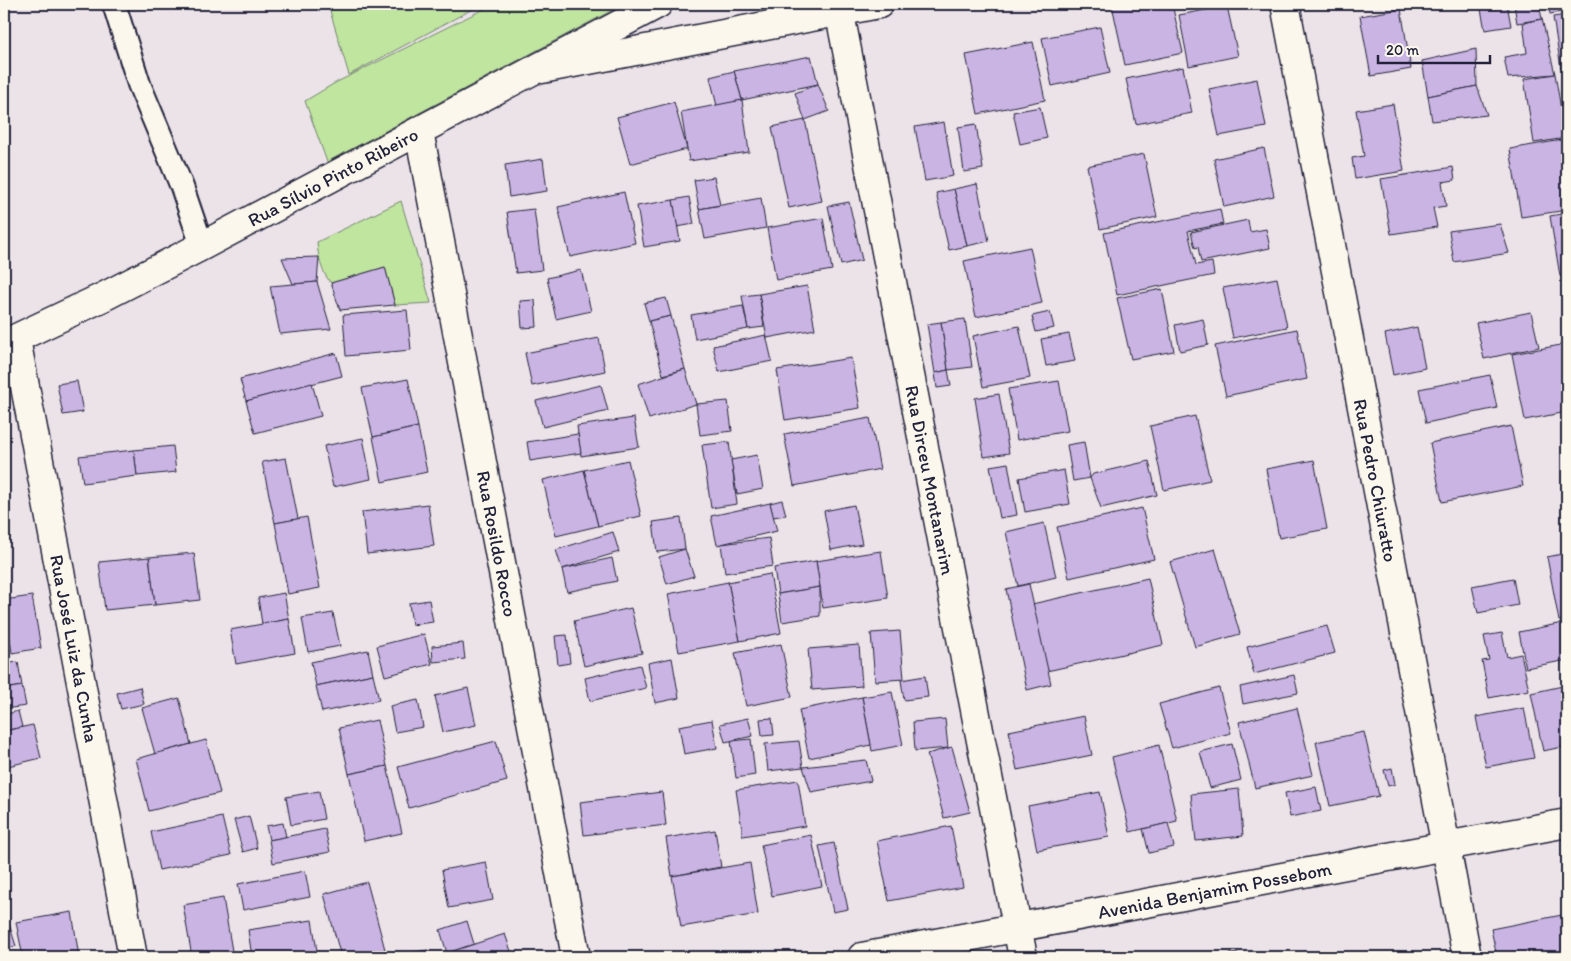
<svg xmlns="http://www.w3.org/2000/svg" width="1571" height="961" viewBox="0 0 1571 961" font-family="Itim,sans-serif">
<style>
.green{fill:#c0e59f;stroke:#71846d}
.building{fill:#cab4e3;stroke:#22223b}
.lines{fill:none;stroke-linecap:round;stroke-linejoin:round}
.service-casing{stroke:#22223b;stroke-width:26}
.minor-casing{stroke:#22223b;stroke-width:31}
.tertiary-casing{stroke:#22223b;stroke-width:31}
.service{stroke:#fbf7ec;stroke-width:22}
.minor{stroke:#fbf7ec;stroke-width:28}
.tertiary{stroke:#fbf7ec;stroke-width:28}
.labels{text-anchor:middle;stroke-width:4.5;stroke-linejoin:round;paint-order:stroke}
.street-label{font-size:19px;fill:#22223b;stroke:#fbf7ec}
</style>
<rect width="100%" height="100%" fill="#ece3e9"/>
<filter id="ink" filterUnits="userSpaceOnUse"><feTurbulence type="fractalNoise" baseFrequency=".02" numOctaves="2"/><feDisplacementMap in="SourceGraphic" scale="10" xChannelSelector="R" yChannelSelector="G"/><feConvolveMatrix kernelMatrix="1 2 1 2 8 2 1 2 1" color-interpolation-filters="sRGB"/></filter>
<g filter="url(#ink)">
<g class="green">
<path d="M328,4H482L349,75Z"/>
<path d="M494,4H624L327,162L305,101L335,83Z"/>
<path d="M401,201L431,303L395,305L385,267L331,283C321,272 318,256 317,242Z"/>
</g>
<g class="building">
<path d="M1119,4H1172L1183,53L1125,65L1112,5Z"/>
<path d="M1480,4H1507L1511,26L1485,30Z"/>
<path d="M1514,4H1539L1542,19L1517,23Z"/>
<path d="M1548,4H1567V11L1550,14Z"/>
<path d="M1227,6L1238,56L1189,66L1179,15Z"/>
<path d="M1401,9L1411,69L1371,76L1360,16Z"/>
<path d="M1567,15V67L1561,68L1553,17Z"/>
<path d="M1542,19L1555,74L1508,78L1504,57L1527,53L1523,23Z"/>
<path d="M1100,27L1110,73L1052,86L1042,38Z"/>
<path d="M1033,42L1045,100L978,114L966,55Z"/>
<path d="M1476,49L1477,86L1428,96L1422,61Z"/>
<path d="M811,56L818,84L742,100L734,71Z"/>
<path d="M1183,67L1192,113L1136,124L1126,79Z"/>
<path d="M734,71L742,100L717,106L710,77Z"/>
<path d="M1555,74L1566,138L1534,143L1524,79Z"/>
<path d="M1257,79L1266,127L1219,136L1209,89Z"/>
<path d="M818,84L829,111L805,120L795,93Z"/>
<path d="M1477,86L1487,115L1432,121L1428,96Z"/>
<path d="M742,100L749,152L689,161L681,112Z"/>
<path d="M674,102L687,149L630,164L617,117Z"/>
<path d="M1393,104L1404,171L1355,179L1352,158L1364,156L1356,110Z"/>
<path d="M1040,107L1047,138L1020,144L1013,112Z"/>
<path d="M805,120L822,201L789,208L772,127Z"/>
<path d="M944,122L953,176L925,181L915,127Z"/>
<path d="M976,124L983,169L964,172L958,127Z"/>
<path d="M1567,139V210L1521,217L1510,149Z"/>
<path d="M1264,148L1274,196L1224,207L1214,159Z"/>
<path d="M1144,154L1157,217L1100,229L1087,166Z"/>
<path d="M543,159L547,191L509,197L505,165Z"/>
<path d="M1453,167L1455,180L1442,182L1446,206L1433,208L1437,227L1391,234L1381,179Z"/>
<path d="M714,177L720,205L699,209L694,180Z"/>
<path d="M977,184L989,241L967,246L954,189Z"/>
<path d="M954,189L967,246L949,250L936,193Z"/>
<path d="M624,192L635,243L570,257L558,207Z"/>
<path d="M689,197L694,224L677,227L673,200Z"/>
<path d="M761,198L766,228L705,239L699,209Z"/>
<path d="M673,200L680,241L644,247L637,206Z"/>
<path d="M849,202L862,260L841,265L828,206Z"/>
<path d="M534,209L542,270L516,273L507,212Z"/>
<path d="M1220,209L1223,224L1188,231L1196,265L1212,262L1214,275L1117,295L1104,233Z"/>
<path d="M1567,213V275L1560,276L1550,216Z"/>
<path d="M823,218L832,270L776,280L767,228Z"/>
<path d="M1248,220L1250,232L1266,229L1270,248L1201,262L1198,247L1195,248L1191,232Z"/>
<path d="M1500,224L1509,253L1454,262L1449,231Z"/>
<path d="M1030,247L1042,303L976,317L964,261Z"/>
<path d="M319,257L317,282L293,284L282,258Z"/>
<path d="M385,267L395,305L340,310L331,283Z"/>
<path d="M581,270L591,311L556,319L547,278Z"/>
<path d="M1277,278L1287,327L1233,338L1223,288Z"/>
<path d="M317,282L331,329L280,334L270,286Z"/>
<path d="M807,286L815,329L767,338L759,294Z"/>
<path d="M1162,289L1174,351L1131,359L1117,298Z"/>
<path d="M759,294L764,327L748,329L742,296Z"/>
<path d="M666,298L671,316L649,321L644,303Z"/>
<path d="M535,300L537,327L522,328L520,301Z"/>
<path d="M743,306L748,329L695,339L691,315Z"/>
<path d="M407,310L411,350L346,356L343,315Z"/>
<path d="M1050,312L1054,328L1036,332L1032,316Z"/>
<path d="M1531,312L1539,347L1484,359L1476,323Z"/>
<path d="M671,316L685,369L663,375L649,321Z"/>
<path d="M965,319L972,367L948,370L941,322Z"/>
<path d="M1203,319L1208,345L1180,351L1175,325Z"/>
<path d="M941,322L948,370L935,373L927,324Z"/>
<path d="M1019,326L1030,378L983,387L973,336Z"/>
<path d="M1417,327L1425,368L1393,375L1385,334Z"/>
<path d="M1297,329L1307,379L1226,396L1215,346Z"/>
<path d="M1069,334L1075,361L1046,366L1041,339Z"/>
<path d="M766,335L772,361L719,372L713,346Z"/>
<path d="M599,338L605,371L532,386L525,353Z"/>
<path d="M1566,344L1567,412L1525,420L1512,354Z"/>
<path d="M336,353L342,376L246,401L240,379Z"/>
<path d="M851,358L860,408L785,420L777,370Z"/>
<path d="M685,369L696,404L649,419L638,384Z"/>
<path d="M948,370L951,386L937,388L935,373Z"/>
<path d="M1490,375L1497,408L1426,423L1419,389Z"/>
<path d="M408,379L418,427L373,437L362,388Z"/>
<path d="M77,381L83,412L63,415L57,384Z"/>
<path d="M1059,381L1068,431L1017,440L1008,389Z"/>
<path d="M312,383L321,416L255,433L246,401Z"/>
<path d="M601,385L608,411L543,427L536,401Z"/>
<path d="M999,394L1009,453L984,457L975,398Z"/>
<path d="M728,401L732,431L700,435L696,404Z"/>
<path d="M1195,416L1210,480L1164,490L1150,426Z"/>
<path d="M634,418L639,447L581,456L577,426Z"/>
<path d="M870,418L880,469L794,486L784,434Z"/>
<path d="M1511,426L1523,486L1442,502L1430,443Z"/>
<path d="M418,427L427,472L382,482L373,437Z"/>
<path d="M578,434L581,453L530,461L527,442Z"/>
<path d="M363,438L371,479L333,487L324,446Z"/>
<path d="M729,442L737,504L711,508L702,445Z"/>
<path d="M1084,442L1090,478L1073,481L1067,445Z"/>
<path d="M173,446L176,472L137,476L134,450Z"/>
<path d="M134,450L137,476L83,483L79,456Z"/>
<path d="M757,455L763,489L737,494L731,460Z"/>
<path d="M286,458L298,519L275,523L262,462Z"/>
<path d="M628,460L641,516L598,526L584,470Z"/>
<path d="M1314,460L1327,529L1279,538L1266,469Z"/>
<path d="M1149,461L1157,495L1101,508L1090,478L1093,474Z"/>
<path d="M1008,463L1017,515L1000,518L990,466Z"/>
<path d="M584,470L598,526L556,536L543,480Z"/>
<path d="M1064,470L1070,504L1025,512L1019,478Z"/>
<path d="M782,500L786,515L773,517L770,503Z"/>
<path d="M770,503L777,531L717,545L711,516Z"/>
<path d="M428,504L434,546L367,554L362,512Z"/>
<path d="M854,505L862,544L831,550L824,511Z"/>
<path d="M1142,508L1154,559L1069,578L1057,527Z"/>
<path d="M307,517L320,588L288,594L275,523Z"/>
<path d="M681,518L685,549L657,552L653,522Z"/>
<path d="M1044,523L1056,577L1018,586L1006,532Z"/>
<path d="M613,532L619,552L562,569L556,550Z"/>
<path d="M769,538L773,566L725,573L721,544Z"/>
<path d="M685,549L694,576L667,584L659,557Z"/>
<path d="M1215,549L1240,634L1195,647L1170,562Z"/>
<path d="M881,551L888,598L823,608L816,561Z"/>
<path d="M194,553L200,600L155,605L149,557Z"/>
<path d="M1567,553V620L1559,621L1547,557Z"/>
<path d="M149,557L155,605L105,610L99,562Z"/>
<path d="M612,558L617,581L567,592L562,569Z"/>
<path d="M816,561L820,587L778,594L774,568Z"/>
<path d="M770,574L781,633L740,641L728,582Z"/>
<path d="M1148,578L1163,645L1047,671L1032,604Z"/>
<path d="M1513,578L1518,605L1478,613L1472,586Z"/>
<path d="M728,582L740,641L679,652L668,594Z"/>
<path d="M1029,584L1051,684L1027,690L1006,589Z"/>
<path d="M820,587V616L782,622L778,594Z"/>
<path d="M284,593L289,619L262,624L258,598Z"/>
<path d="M32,596L41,648L12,653L4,600Z"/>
<path d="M429,600L433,622L412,625L409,603Z"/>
<path d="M631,608L642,653L584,666L574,621Z"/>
<path d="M4,612L10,631L4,633Z"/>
<path d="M333,613L340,646L308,652L302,618Z"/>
<path d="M289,619L295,653L236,664L230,630Z"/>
<path d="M1567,622V660L1526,668L1519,632Z"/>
<path d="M1327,626L1335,653L1254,674L1247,647Z"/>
<path d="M900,631L904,679L875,681L871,633Z"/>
<path d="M1502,633L1507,657L1521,654L1529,690L1489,698L1482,661L1489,660L1484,636Z"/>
<path d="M424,634L432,664L385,676L377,646Z"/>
<path d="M567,635L570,663L558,665L555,636Z"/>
<path d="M463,643L465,659L433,662L432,646Z"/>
<path d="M781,644L792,697L746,706L735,653Z"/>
<path d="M859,645L862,686L812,690L808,649Z"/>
<path d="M368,650L373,674L316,686L311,662Z"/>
<path d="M672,658L679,698L655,703L648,663Z"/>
<path d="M18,662L22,686L4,689V664Z"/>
<path d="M640,665L646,688L590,701L585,678Z"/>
<path d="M373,674L379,700L322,712L316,686Z"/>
<path d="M1294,675L1298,693L1243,704L1240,687Z"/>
<path d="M925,676L928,697L904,700L901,680Z"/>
<path d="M1567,685V746L1543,751L1531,693Z"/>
<path d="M22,686L26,706L4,709V689Z"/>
<path d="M140,687L144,704L121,709L117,693Z"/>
<path d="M468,688L476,725L443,732L435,696Z"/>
<path d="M1219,688L1231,733L1172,748L1159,704Z"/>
<path d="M892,692L903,745L872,751L862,697Z"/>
<path d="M862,697L871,745L809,758L799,710Z"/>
<path d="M179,698L191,744L155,754L142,708Z"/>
<path d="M418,700L423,727L395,732L390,706Z"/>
<path d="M1297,708L1313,775L1255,788L1239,722Z"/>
<path d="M1524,708L1534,758L1486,767L1476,717Z"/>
<path d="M18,711L22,727L4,731V715Z"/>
<path d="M1084,716L1092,755L1017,770L1009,731Z"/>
<path d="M748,718L753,736L725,742L720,724Z"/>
<path d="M772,718L774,735L762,736L760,719Z"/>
<path d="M945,719L948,748L915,751L913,722Z"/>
<path d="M377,720L387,766L349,774L339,728Z"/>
<path d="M712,720L717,748L684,754L679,726Z"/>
<path d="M33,725L41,758L4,767V731Z"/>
<path d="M1364,732L1379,796L1330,806L1316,742Z"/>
<path d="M751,739L755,775L736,778L731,741Z"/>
<path d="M206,740L220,793L149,811L136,759Z"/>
<path d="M496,741L507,781L409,808L398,767Z"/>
<path d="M799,741L803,767L768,771L765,744Z"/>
<path d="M1232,744L1241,780L1210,788L1200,752Z"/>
<path d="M1159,745L1177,821L1130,832L1112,757Z"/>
<path d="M952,747L970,812L944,818L927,754Z"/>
<path d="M866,760L871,781L811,792L803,767Z"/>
<path d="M387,766L402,833L364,841L349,774Z"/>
<path d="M1392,768L1395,784L1388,786L1384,770Z"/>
<path d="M798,780L805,826L743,836L736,790Z"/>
<path d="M1316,787L1321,811L1290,817L1285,793Z"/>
<path d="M1239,789L1243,836L1196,841L1191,794Z"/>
<path d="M319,791L324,819L291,825L286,797Z"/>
<path d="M662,792L666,825L584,835L580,802Z"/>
<path d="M1100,792L1109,837L1037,850L1028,806Z"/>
<path d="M249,816L257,848L243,852L234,820Z"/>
<path d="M222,817L231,855L159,870L151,832Z"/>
<path d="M283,823L286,837L269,840L266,826Z"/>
<path d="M1168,823L1174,847L1149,853L1143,829Z"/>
<path d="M951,826L963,887L889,901L877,841Z"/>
<path d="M325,829L330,852L273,863L269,840Z"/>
<path d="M715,830L721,867L672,876L666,838Z"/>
<path d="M811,835L822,886L772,896L761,845Z"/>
<path d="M834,843L848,909L833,912L819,846Z"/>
<path d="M486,862L493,900L449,908L442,870Z"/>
<path d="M750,863L758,914L681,927L672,876Z"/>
<path d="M305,871L310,897L243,910L238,884Z"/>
<path d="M367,882L387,957H341L324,894Z"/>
<path d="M223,898L233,957H192L183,905Z"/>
<path d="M72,912L79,957H23L16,922Z"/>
<path d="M1567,914V957H1497L1491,929Z"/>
<path d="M312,920L318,957H252L248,930Z"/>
<path d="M467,921L474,944L447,953L440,930Z"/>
<path d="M9,924L16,946L4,949V925Z"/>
<path d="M505,934L513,957H449L447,953Z"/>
<path d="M428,950L429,957H401L400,954Z"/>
<path d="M1238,953L1239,957H1211Z"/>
</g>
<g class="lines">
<defs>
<path id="service" d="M114,4L139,84L182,187L202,246"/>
<g id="minor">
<path id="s1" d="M838,4L1023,957"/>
<path id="s2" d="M1285,4L1467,957"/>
<path d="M542,69L879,4"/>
<path id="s3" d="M419,131L576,957"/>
<path id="s4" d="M16,339L133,957"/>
</g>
<g id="tertiary">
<path id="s5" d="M4,344L103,297L202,246L658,4"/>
<path id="s6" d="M862,957L1567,823"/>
</g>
</defs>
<use href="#service" class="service-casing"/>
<use href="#minor" class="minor-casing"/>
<use href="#tertiary" class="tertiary-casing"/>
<use href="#service" class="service"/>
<use href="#minor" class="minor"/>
<use href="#tertiary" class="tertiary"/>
</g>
</g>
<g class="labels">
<g class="street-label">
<text dy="7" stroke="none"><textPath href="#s5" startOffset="369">Rua Sílvio Pinto Ribeiro</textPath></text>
<text dy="7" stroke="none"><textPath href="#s1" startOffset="485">Rua Dirceu Montanarim</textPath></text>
<text dy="7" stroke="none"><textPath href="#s2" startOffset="485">Rua Pedro Chiuratto</textPath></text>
<text dy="7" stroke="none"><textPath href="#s3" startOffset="420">Rua Rosildo Rocco</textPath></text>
<text dy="7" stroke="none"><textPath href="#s4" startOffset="315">Rua José Luiz da Cunha</textPath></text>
<text dy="7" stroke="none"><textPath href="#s6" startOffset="359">Avenida Benjamim Possebom</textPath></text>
</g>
</g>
<rect width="1571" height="961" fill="none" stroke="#fbf7ec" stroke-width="20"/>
<rect x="10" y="10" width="1551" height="941" fill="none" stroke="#22223b" stroke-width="2" filter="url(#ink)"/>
<path d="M1378 55v8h112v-8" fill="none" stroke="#22223b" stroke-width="2.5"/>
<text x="1386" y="55" font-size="15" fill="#22223b" stroke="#fbf7ec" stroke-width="4" paint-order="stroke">20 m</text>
</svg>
